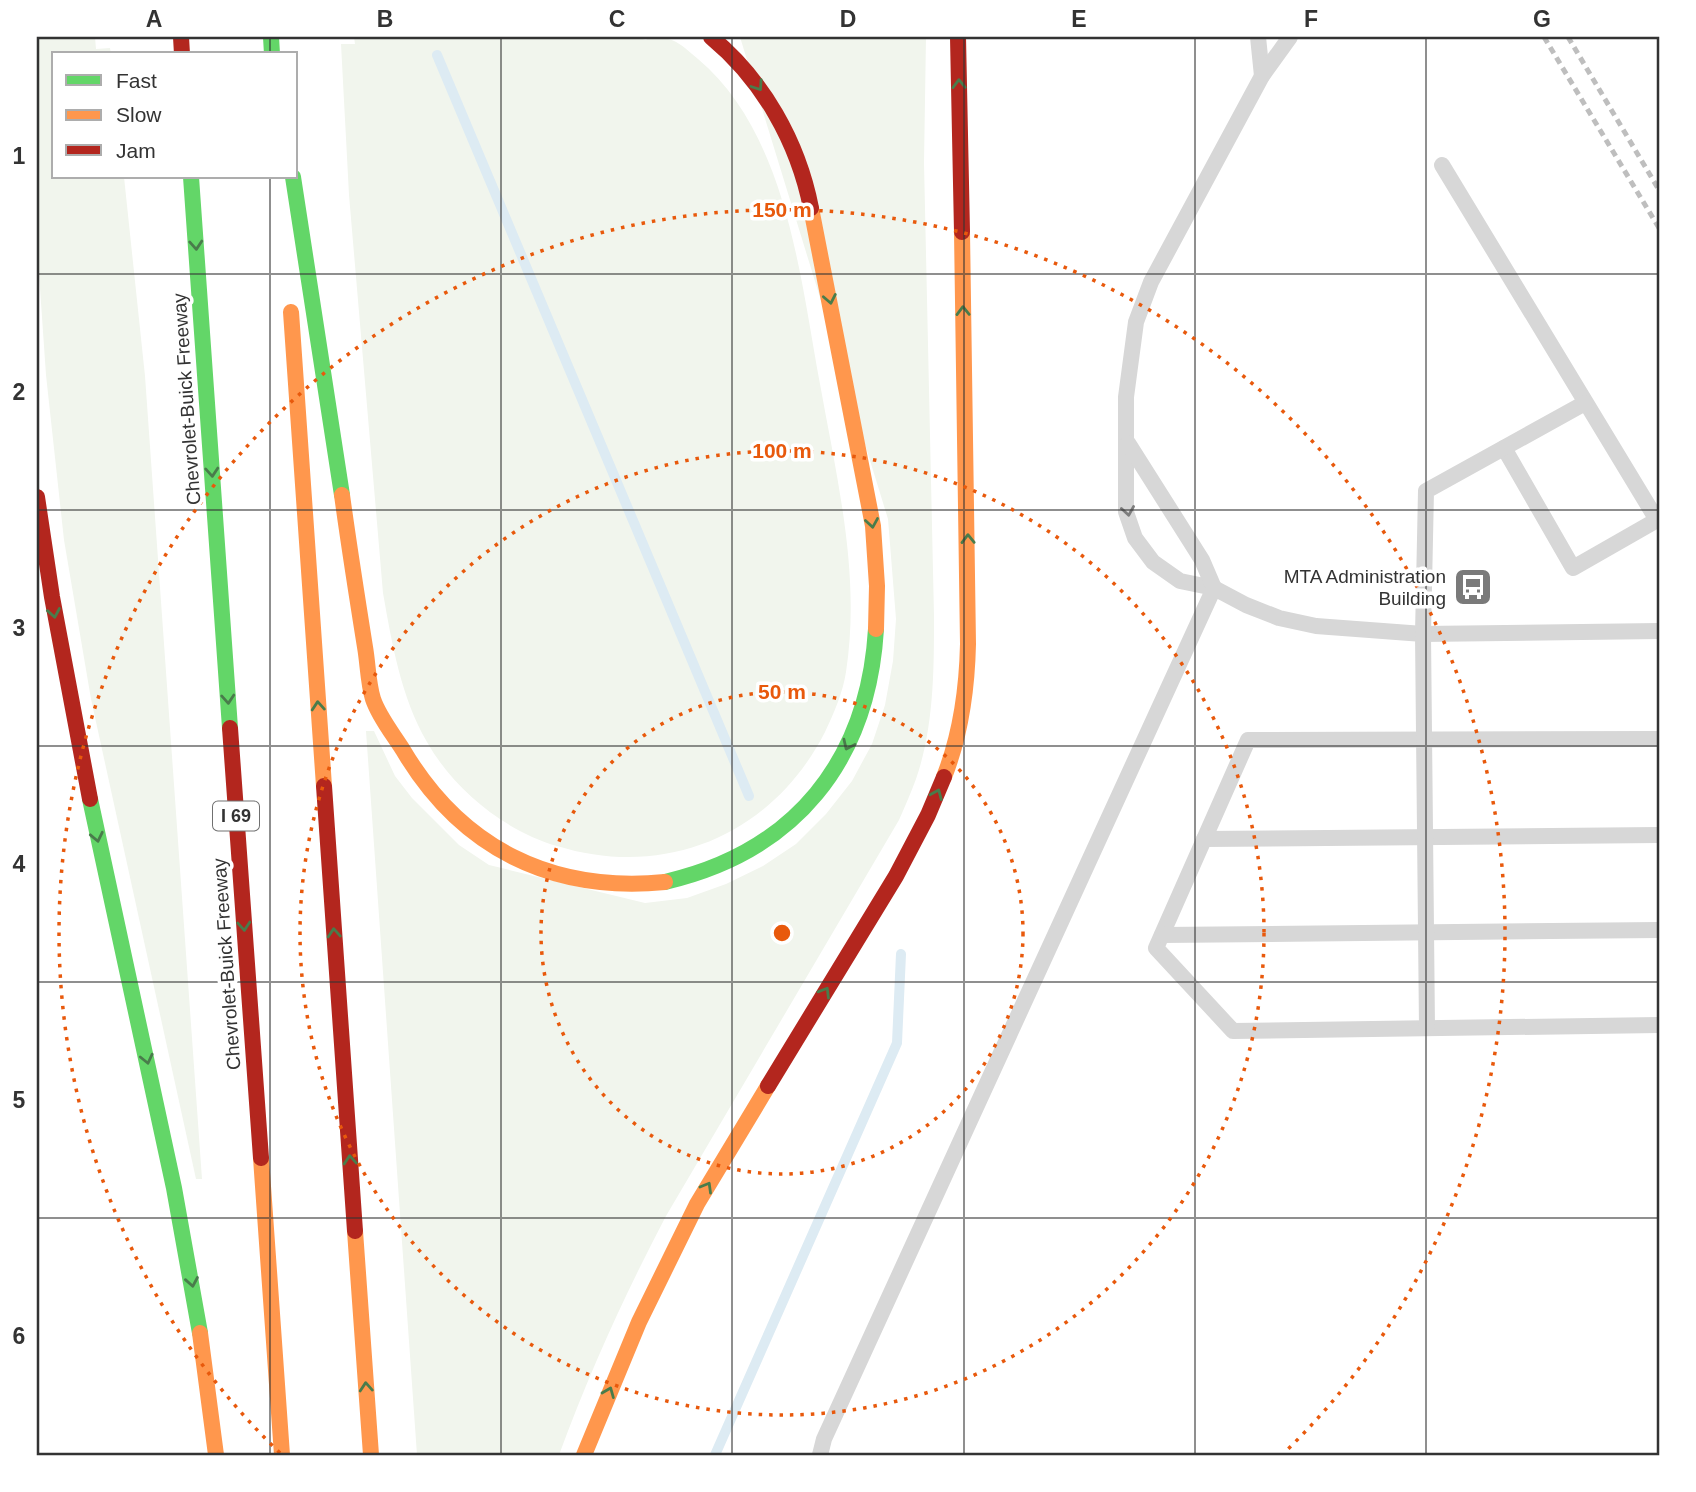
<svg xmlns="http://www.w3.org/2000/svg" width="1696" height="1492" viewBox="0 0 1696 1492" font-family="Helvetica,sans-serif">
<style>
.green{fill:#f1f5ed}
.lines{fill:none;stroke-linecap:round;stroke-linejoin:round}
.stream{stroke:#ddebf3;stroke-width:10}
.lane{stroke:#d7d7d7;stroke-width:16}
.fast{stroke:#63d668;stroke-width:16}
.slow{stroke:#ff974d;stroke-width:16}
.jam{stroke:#b3261e;stroke-width:16}
.rail{stroke:#bebebe;stroke-width:5;stroke-dasharray:7 5;stroke-linecap:butt}
.oneway{stroke:#497c4b}
.oneway2{stroke:#7d7d7d}
.grid{fill:none;stroke:#333;stroke-width:2;stroke-opacity:0.55}
.ring{fill:none;stroke:#e8590c;stroke-width:3.5;stroke-dasharray:3.5 7}
.labels{text-anchor:middle;stroke-width:7;stroke-linejoin:round;paint-order:stroke}
.shield{fill:#fff;stroke:#707070;stroke-width:2}
.shield-label{font-size:18px;font-weight:bold;fill:#333}
.street-label{font-size:19px;fill:#333;stroke:#fff}
.poi-label{font-size:19px;fill:#333;stroke:#fff;text-anchor:end}
.centre{fill:#e8590c;stroke:#fff;stroke-width:3.5}
.ring-label{font-size:21px;text-anchor:middle;font-weight:bold;fill:#e8590c;stroke:#fff;stroke-width:7;stroke-linejoin:round;paint-order:stroke}
.neatline{fill:none;stroke:#333;stroke-width:2.5}
.grid-label{font-size:23px;text-anchor:middle;font-weight:bold;fill:#333}
</style>
<rect width="100%" height="100%" fill="#fff"/>
<g class="green">
<path d="M37,37H95L96,49L110,48L111,54H54V177H124L145,376L202,1179H196L91,699L64,540L46,375L37,245Z"/>
<path d="M354,37H636L646,40L649,37C675,37 679,43 698,59C787,134 800,277 820,384C837,479 861,575 846,672C843,692 834,713 825,732C773,834 667,880 557,846C505,831 454,790 427,742C401,697 392,644 383,593L349,195L341,44H355Z"/>
<path d="M740,37H926L924,163L934,616C934,670 934,727 916,779C911,793 905,806 899,820L666,1216C625,1294 589,1373 559,1455H417L366,731H374L395,776L412,798L459,845L489,865L645,903L687,898L726,884L763,866L796,844L826,814L852,781L872,744L885,705L893,661L896,619L888,519Z"/>
</g>
<g class="lines">
<g class="stream">
<path d="M437,55L749,796"/>
<path d="M715,1455L897,1043L901,954"/>
</g>
<g class="lane">
<path d="M1258,37L1262,76"/>
<path d="M1290,37L1262,76L1151,282L1136,322L1126,397V512L1135,538L1153,562L1180,581L1214,588L1246,605L1279,618L1316,626L1423,634L1659,631"/>
<path d="M1442,165L1657,520L1573,568L1504,448"/>
<path d="M1659,739L1248,740L1156,948L1233,1031L1659,1025"/>
<path d="M1204,839L1659,835"/>
<path d="M1162,935L1659,930"/>
<path d="M1427,1028L1423,634L1426,491L1585,403"/>
<path d="M820,1455L824,1439L1214,588L1202,560L1128,443"/>
</g>
<g class="fast">
<path d="M271,37L272,54"/>
<path d="M191,177L230,728"/>
<path d="M293,177L342,495"/>
<path d="M90,799L174,1188L200,1333"/>
<path d="M665,882C795,852 868,761 876,629"/>
</g>
<g class="slow">
<path d="M811,208L873,526L877,586L876,629"/>
<path d="M291,312L324,786"/>
<path d="M342,495C349,546 357,597 365,647C368,664 368,683 373,699C379,717 393,734 403,750C461,848 551,893 665,882"/>
<path d="M944,777C961,734 967,690 968,644L962,232"/>
<path d="M261,1158L282,1455"/>
<path d="M355,1231L371,1455"/>
<path d="M200,1333L216,1455"/>
<path d="M584,1455L639,1322L697,1204L768,1086"/>
</g>
<g class="jam">
<path d="M181,37L182,54"/>
<path d="M711,37C763,80 798,142 811,208"/>
<path d="M958,37L962,232"/>
<path d="M37,497L52,597L90,799"/>
<path d="M230,728L261,1158"/>
<path d="M324,786L355,1231"/>
<path d="M768,1086L896,876L928,815L944,777"/>
</g>
<g class="rail">
<path d="M1544,37L1659,228"/>
<path d="M1568,37L1659,190"/>
</g>
</g>
<defs><path id="oneway-chevron" d="M-2-3.5L2.5 0L-2 3.5" fill="none" stroke-width="1.6" stroke-linecap="round" stroke-linejoin="round" transform="scale(1.75)"/></defs>
<g class="oneway">
<use href="#oneway-chevron" transform="translate(959 84) rotate(-91)"/>
<use href="#oneway-chevron" transform="translate(758 86) rotate(56)"/>
<use href="#oneway-chevron" transform="translate(196 245) rotate(86)"/>
<use href="#oneway-chevron" transform="translate(830 299) rotate(79)"/>
<use href="#oneway-chevron" transform="translate(963 311) rotate(-91)"/>
<use href="#oneway-chevron" transform="translate(212 472) rotate(86)"/>
<use href="#oneway-chevron" transform="translate(872 523) rotate(81)"/>
<use href="#oneway-chevron" transform="translate(968 539) rotate(-91)"/>
<use href="#oneway-chevron" transform="translate(54 613) rotate(80)"/>
<use href="#oneway-chevron" transform="translate(228 699) rotate(86)"/>
<use href="#oneway-chevron" transform="translate(318 706) rotate(-94)"/>
<use href="#oneway-chevron" transform="translate(848 745) rotate(115)"/>
<use href="#oneway-chevron" transform="translate(937 794) rotate(-67)"/>
<use href="#oneway-chevron" transform="translate(97 837) rotate(78)"/>
<use href="#oneway-chevron" transform="translate(244 926) rotate(86)"/>
<use href="#oneway-chevron" transform="translate(334 933) rotate(-94)"/>
<use href="#oneway-chevron" transform="translate(825 992) rotate(-59)"/>
<use href="#oneway-chevron" transform="translate(147 1059) rotate(77)"/>
<use href="#oneway-chevron" transform="translate(350 1160) rotate(-94)"/>
<use href="#oneway-chevron" transform="translate(707 1187) rotate(-60)"/>
<use href="#oneway-chevron" transform="translate(192 1282) rotate(80)"/>
<use href="#oneway-chevron" transform="translate(366 1387) rotate(-94)"/>
<use href="#oneway-chevron" transform="translate(609 1392) rotate(-68)"/>
</g>
<use class="oneway2" href="#oneway-chevron" transform="translate(1128 511) rotate(81)"/>
<path class="grid" d="M270,37V54M501,37V1455M732,37V1455M964,37V1455M1195,37V1455M1426,37V1455M270,177V1455M37,274H1659M37,510H1659M37,746H1659M37,982H1659M37,1218H1659"/>
<g class="ring">
<circle cx="782" cy="933" r="241"/>
<circle cx="782" cy="933" r="482"/>
<path d="M280 1453A723 723 0 1 1 1284 1453"/>
</g>
<defs>
<symbol id="bus-square" viewBox="-11 -11 22 22"><rect x="-9" y="-9" width="18" height="18" rx="4" fill="#7a7a7a" stroke="#fff"/><path d="M-5-6H5V4H4V6H2V4H-2V6H-4V4H-5ZM-3.5-4V0h7V-4ZM-3.5 1.2v1.5H-2V1.2ZM2 1.2v1.5H3.5V1.2Z" fill="#fff"/></symbol>
</defs>
<g fill-rule="evenodd">
<use href="#bus-square" x="1451" y="565" width="44" height="44"/>
</g>
<g class="labels">
<rect class="shield" x="213" y="801.5" width="46" height="29" rx="5"/>
<g class="shield-label">
<text x="236" y="822">I 69</text>
</g>
<g class="street-label">
<text transform="translate(186 399) rotate(-94)" y="7">Chevrolet-Buick Freeway</text>
<text transform="translate(226 964) rotate(-94)" y="7">Chevrolet-Buick Freeway</text>
</g>
<g class="poi-label">
<text x="1446" y="583">MTA Administration<tspan x="1446" dy="22">Building</tspan></text>
</g>
</g>
<circle cx="782" cy="933" r="10" class="centre"/>
<g class="ring-label">
<text x="782" y="217">150 m</text>
<text x="782" y="458">100 m</text>
<text x="782" y="699">50 m</text>
</g>
<rect width="1696" height="1492" fill="none" stroke="#ffffff" stroke-width="77"/>
<rect x="52" y="52" width="245" height="126" fill="#ffffff" stroke="#adadad" stroke-width="2"/>
<rect x="66" y="75" width="35" height="10" fill="#63d668" stroke="#adadad" stroke-width="2"/>
<text x="116" y="88" font-size="21" fill="#333333">Fast</text>
<rect x="66" y="110" width="35" height="10" fill="#ff974d" stroke="#adadad" stroke-width="2"/>
<text x="116" y="122" font-size="21" fill="#333333">Slow</text>
<rect x="66" y="145" width="35" height="10" fill="#b3261e" stroke="#adadad" stroke-width="2"/>
<text x="116" y="158" font-size="21" fill="#333333">Jam</text>
<rect x="38" y="38" width="1620" height="1416" class="neatline"/>
<g class="grid-label">
<text x="154" y="27">A</text>
<text x="385" y="27">B</text>
<text x="617" y="27">C</text>
<text x="848" y="27">D</text>
<text x="1079" y="27">E</text>
<text x="1311" y="27">F</text>
<text x="1542" y="27">G</text>
<text x="19" y="164">1</text>
<text x="19" y="400">2</text>
<text x="19" y="636">3</text>
<text x="19" y="872">4</text>
<text x="19" y="1108">5</text>
<text x="19" y="1344">6</text>
</g>
</svg>
